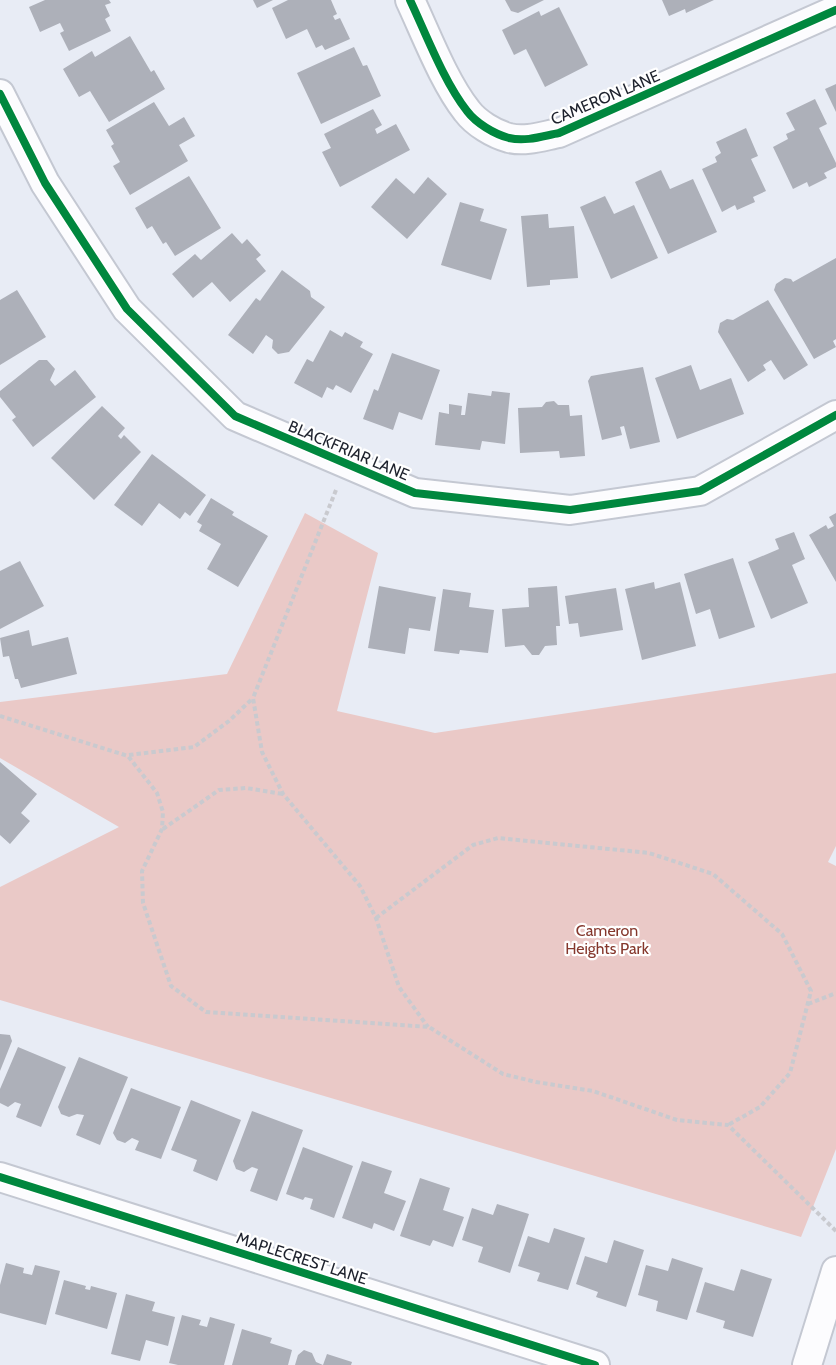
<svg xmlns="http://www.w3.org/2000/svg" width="836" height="1365" viewBox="0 0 836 1365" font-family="Cabin,sans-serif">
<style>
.green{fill:#eac9c7}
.building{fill:#adb0b9}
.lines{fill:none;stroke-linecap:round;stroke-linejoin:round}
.street-casing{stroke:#c4c8d2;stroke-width:32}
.path{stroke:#c9cacf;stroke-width:4;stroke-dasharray:4.5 3;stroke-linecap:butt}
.street{stroke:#fcfcfe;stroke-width:28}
.cycleway-casing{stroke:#fff;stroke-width:11}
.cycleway{stroke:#00873e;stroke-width:8}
.labels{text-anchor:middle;stroke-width:4.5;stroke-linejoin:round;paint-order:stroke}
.street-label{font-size:16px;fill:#1e222d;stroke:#fff}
.park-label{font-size:16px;fill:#85382d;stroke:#fff}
</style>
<rect width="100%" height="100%" fill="#e8ecf5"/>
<path class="green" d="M305,513L378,553L337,711L435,733L836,673V846L828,862L836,866V1149L801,1237L0,1000V887L119,827L0,758V702L227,674Z"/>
<g class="building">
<path d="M45,0H109L111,3L105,5L110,16L105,19L111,31L69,51L60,33L64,31L60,23L40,32L29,7Z"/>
<path d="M253,0H273L257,8Z"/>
<path d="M288,0H331L337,14L333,16L335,20L340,18L350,39L325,50L322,45L316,48L307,29L286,39L272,8Z"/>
<path d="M505,0H544L518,13L511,11Z"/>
<path d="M662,0H714L686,13L685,9L669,16Z"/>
<path d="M559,7L588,65L545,87L526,49L514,55L502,30L539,11L541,16Z"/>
<path d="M130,36L151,72L154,70L165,89L109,122L90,91L79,97L63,69L92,51L95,57Z"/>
<path d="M354,47L363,66L367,65L381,96L321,124L297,73Z"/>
<path d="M836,84V112L825,89Z"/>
<path d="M815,99L827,124L819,128L836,163V167L824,173L827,178L809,187L807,182L793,189L773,147L788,139L786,134L795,130L786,113Z"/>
<path d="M154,102L169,126L184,117L195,136L179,145L188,161L130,195L113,166L120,162L111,146L114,144L106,130Z"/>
<path d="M373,109L382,125L375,129L377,134L396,124L410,150L340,187L322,152L331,148L324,134Z"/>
<path d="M746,128L758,156L751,159L766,191L753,197L755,202L737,210L735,205L722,212L702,169L717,162L715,157L721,153L716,142Z"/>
<path d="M661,170L670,189L693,179L717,232L668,254L635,182Z"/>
<path d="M189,176L221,228L175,256L166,242L163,244L152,226L147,229L135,208Z"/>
<path d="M428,177L447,194L407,239L371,207L396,178L414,194Z"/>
<path d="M605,196L614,214L634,205L658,258L611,279L580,207Z"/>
<path d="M460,202L484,209L480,221L507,229L491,280L441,265Z"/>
<path d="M548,214L549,228L574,226L578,278L550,280V285L527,287L521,216Z"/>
<path d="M232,233L242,244L247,239L261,255L256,259L266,271L230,302L212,282L193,298L172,274L195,254L201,260Z"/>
<path d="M836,258V339L833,341L836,347L814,359L774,290L776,284L785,278L791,279L793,282Z"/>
<path d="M282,270L310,291L311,297L325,307L289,352L278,354L272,348L273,340L266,335L253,354L228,335L256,298L260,301Z"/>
<path d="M17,290L46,337L0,365V300Z"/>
<path d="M768,300L808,365L784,380L771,360L763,365L766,370L748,382L718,332L720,323L727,319L733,320Z"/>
<path d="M330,330L342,337L345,332L363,342L360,347L373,354L351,393L336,385L333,390L327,387L322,398L294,383L307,359L313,362Z"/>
<path d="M392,353L440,370L422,420L399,412L393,430L363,419L374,389L378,391Z"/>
<path d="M39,360H47L55,369L50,380L55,386L75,370L96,397L33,447L12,420L16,417L0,397V391Z"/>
<path d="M691,365L700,390L731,378L744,414L677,439L655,378Z"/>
<path d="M643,367L660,442L630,449L624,426L620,427L622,435L602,440L588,381L591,376Z"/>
<path d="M492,391L510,393L505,444L482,441L480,450L435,445L439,412L449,414V404L462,406L461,415H465L468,393L491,396Z"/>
<path d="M554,401L558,405H569L570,416L582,415L585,456L560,458L559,451L520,453L518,408L542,407L546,402Z"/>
<path d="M102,406L125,428L118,436L121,439L124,435L141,452L94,500L51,458Z"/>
<path d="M152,454L206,495L190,516L185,512L180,519L159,503L142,526L114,505Z"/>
<path d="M211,498L234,512L232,515L268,536L238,587L207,569L221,544L199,531L202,525L197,522Z"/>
<path d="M836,513V582L809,535L826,525L828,529L834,526L829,517Z"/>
<path d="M794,532L805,559L792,565L808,603L771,619L748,562L779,549L775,539Z"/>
<path d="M733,558L755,627L719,639L710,609L696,614L684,574Z"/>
<path d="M20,561L44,606L0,629V571Z"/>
<path d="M654,582L655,589L680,582L696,646L642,660L625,589Z"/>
<path d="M379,586L436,597L430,631L409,628L405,654L368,648Z"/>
<path d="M557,586L560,626H556L557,645L545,646L539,655H532L524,645L505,647L502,609L529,607L528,588Z"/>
<path d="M616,588L623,630L580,637L578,623L569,624L565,596Z"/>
<path d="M443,589L471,593L469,607L494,610L488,653L460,650L459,654L434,651Z"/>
<path d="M29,630L32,646L68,637L77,674L21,688L18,679H15L9,656L3,657L0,638Z"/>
<path d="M0,762L37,794L21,813L30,821L10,844L0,835Z"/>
<path d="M0,1034L10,1035L12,1041L0,1071Z"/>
<path d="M18,1047L66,1067L41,1127L16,1117L21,1104L15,1102L8,1107L0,1103V1089Z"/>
<path d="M79,1057L128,1077L100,1145L76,1135L84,1115L77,1114L69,1117L61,1114L58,1107Z"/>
<path d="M131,1088L181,1107L161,1159L135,1150L139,1141L132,1138L125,1143L117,1140L113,1133Z"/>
<path d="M191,1100L241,1120L217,1181L193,1171L197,1160L171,1150Z"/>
<path d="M252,1111L303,1130L277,1201L250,1191L258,1169L252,1167L244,1172L236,1169L233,1161Z"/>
<path d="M303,1147L353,1166L334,1218L310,1209L313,1199L305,1197L303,1200L286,1194Z"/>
<path d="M362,1161L392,1171L384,1193L406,1201L394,1231L374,1223L372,1229L342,1218Z"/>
<path d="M420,1178L450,1188L443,1210L464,1217L453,1247L433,1240L430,1246L400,1236Z"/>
<path d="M497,1204L529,1214L510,1273L478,1262L483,1247L462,1240L472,1208L493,1215Z"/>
<path d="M554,1228L585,1238L568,1290L537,1281L540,1273L518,1266L528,1236L549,1243Z"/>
<path d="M614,1240L644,1250L626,1307L596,1297L598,1292L576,1284L585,1256L607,1263Z"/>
<path d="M672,1258L703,1268L687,1320L656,1311L658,1301L638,1295L646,1265L668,1271Z"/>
<path d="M6,1263L24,1268L23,1273L32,1275L35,1265L60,1271L46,1325L0,1313V1285Z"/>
<path d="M741,1269L772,1279L753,1337L723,1328L725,1321L696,1312L705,1282L734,1291Z"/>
<path d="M64,1280L86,1286L85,1289L90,1290L91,1286L117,1293L107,1329L55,1314Z"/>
<path d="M126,1294L155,1302L152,1311L175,1317L168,1346L146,1340L140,1361L111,1354Z"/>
<path d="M182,1315L201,1320L199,1325L207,1327L210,1317L235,1324L224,1365H178L169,1363Z"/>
<path d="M242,1329L272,1338L270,1343L292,1350L288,1365H232Z"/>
<path d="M304,1350L312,1353L316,1362L323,1365H295L298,1355Z"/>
<path d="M327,1354L352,1362L351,1365H323Z"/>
</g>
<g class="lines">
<defs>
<g id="street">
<path d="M410,0C426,34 444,82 467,111C476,123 494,134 509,138C526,142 543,136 559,133L836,10"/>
<path d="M0,94L45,183L127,309L235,416L415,493L570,510L700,491L836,415"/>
<path d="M0,1177L595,1365"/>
<path d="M807,1365L836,1271"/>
</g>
</defs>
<use href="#street" class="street-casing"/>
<g class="path">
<path d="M336,490L253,698L262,752L283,794L360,886L376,918L399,987L428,1027"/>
<path d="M0,716L128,756L157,793L163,812L162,829L142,871L143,903L171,986L206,1012L429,1027L503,1074L536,1082L593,1091L677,1120L728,1125L836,1231"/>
<path d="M129,755L194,747L229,721L253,698"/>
<path d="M163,829L219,790L246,788L283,794"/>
<path d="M376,918L473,845L498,838L649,853L713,874L782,934L811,991L790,1073L760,1107L728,1125"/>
<path d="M808,1004L836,993"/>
</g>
<use href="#street" class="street"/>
<defs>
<g id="cycleway">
<path d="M410,0C426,34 444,82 467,111C476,123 494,134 509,138C526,142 543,136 559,133L836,10"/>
<path d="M0,94L45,183L127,309L235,416L415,493L570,510L700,491L836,415"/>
<path d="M0,1177L595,1365"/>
</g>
</defs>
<use href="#cycleway" class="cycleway-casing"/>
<use href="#cycleway" class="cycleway"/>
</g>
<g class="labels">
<g class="street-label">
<text transform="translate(605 97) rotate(-23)" y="6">CAMERON LANE</text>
<text transform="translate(349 450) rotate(23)" y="6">BLACKFRIAR LANE</text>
<text transform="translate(302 1258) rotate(18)" y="6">MAPLECREST LANE</text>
</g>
<g class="park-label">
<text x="607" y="936">Cameron<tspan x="607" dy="18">Heights Park</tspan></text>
</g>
</g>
</svg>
